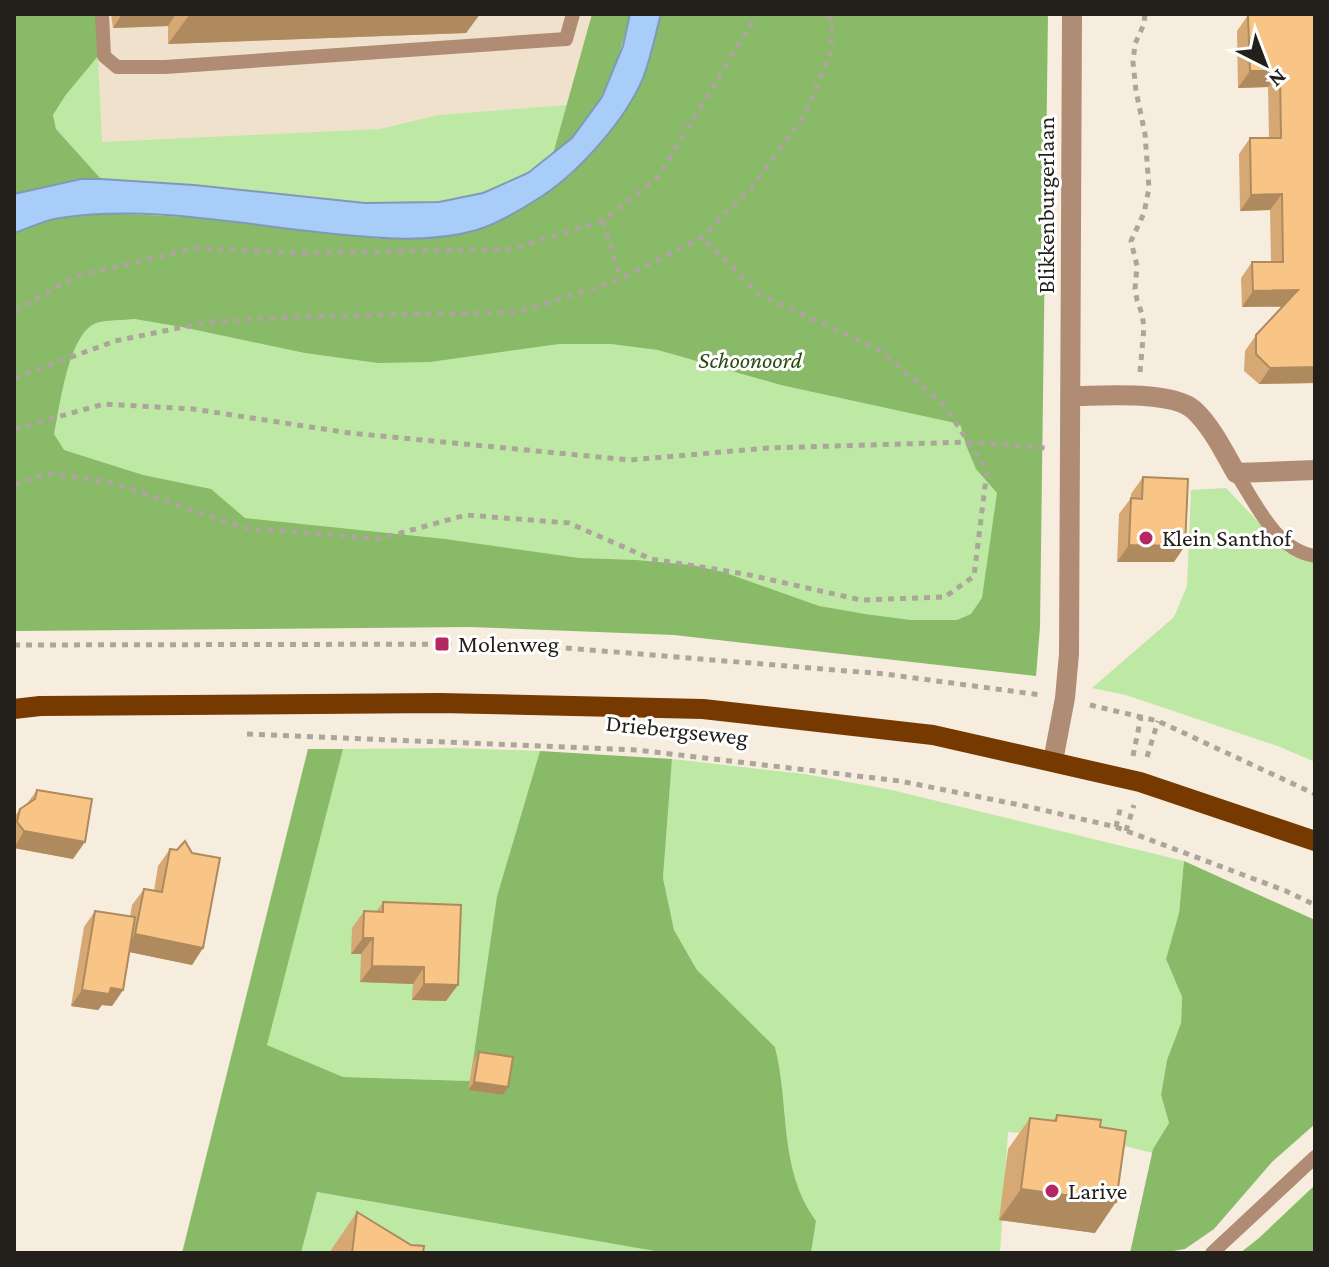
<svg xmlns="http://www.w3.org/2000/svg" width="1329" height="1267" viewBox="0 0 1329 1267" font-family="'Crimson Pro',serif">
<style>
.built{fill:#f0e1cc}
.green{fill:#bee9a5}
.forest{fill:#88ba68;fill-rule:evenodd}
.water{fill:#a9cdf9;stroke:#8199b6;stroke-width:2}
.lines{fill:none;stroke-linecap:round;stroke-linejoin:round}
.path{stroke:#aca599;stroke-width:5;stroke-dasharray:6 6;stroke-linecap:butt}
.service{stroke:#b08c74;stroke-width:14}
.minor{stroke:#b08c74;stroke-width:20}
.primary{stroke:#763900;stroke-width:20}
.wall{fill:#d6a974}
.shaded-wall{fill:#ae8a5e}
.building{fill:#f9c587;stroke:#ae8a5e;stroke-width:2}
.poi-dot{fill:#b42861;stroke:#fff;stroke-width:3}
.labels{text-anchor:middle;stroke-width:6;stroke-linejoin:round;paint-order:stroke}
.street-label{font-size:24px;fill:#231f1a;stroke:#fff}
.park-label{font-size:24px;font-style:italic;fill:#2b4b12;stroke:#fff}
.poi-label{font-size:24px;fill:#231f1a;stroke:#fff;text-anchor:start}
</style>
<rect width="100%" height="100%" fill="#f7edde"/>
<path class="built" d="M14,14H647L546,179L14,221Z"/>
<g class="green">
<path d="M647,14H1025L1019,664L576,614L14,621V221L425,220L546,179Z"/>
<path d="M98,56L102,142L380,129L438,115L567,105L553,154L528,173L484,193L439,202L365,203L194,185L101,179L56,129L53,115L65,96Z"/>
<path d="M1226,488L1286,551L1315,564V762L1280,747L1126,695L1092,688L1174,617L1187,586L1191,490Z"/>
<path d="M455,748L540,751L497,896L470,1081L343,1077L266,1045L343,749Z"/>
<path d="M672,759L805,774L892,790L1184,861L1179,913L1166,959L1182,997L1181,1023L1167,1060L1161,1095L1169,1123L1153,1153L1101,1140L1008,1132L1000,1253H811L816,1221C778,1169 790,1105 775,1047L697,970L674,930L663,878Z"/>
<path d="M317,1192L666,1253H301Z"/>
</g>
<g class="forest">
<path d="M14,14H97L98,56L65,96L53,115L56,129L101,179H81L14,194Z"/>
<path d="M592,14H630C620,57 604,105 572,138C567,144 559,149 553,154Z"/>
<path d="M661,14H1048L1040,627L1036,676L674,635L470,627L14,631V233L57,218L107,213L188,217L381,239L476,230L643,77ZM135,319L182,327L305,353L378,363L430,362L559,344H611L658,350L781,385L960,424L966,445L976,469L997,493L982,598L971,614L957,620H910L865,614L819,606L723,572L692,565L636,560L579,558L445,539L245,518L211,489L143,475L64,450L54,434C60,407 68,334 96,323C105,320 124,320 135,319Z"/>
<path d="M308,749H343L267,1045L343,1077L470,1081L497,896L540,751L672,759L663,878L674,930L697,970L775,1047C790,1105 778,1169 816,1221L811,1253H666L317,1192L301,1253H182Z"/>
<path d="M1184,861L1315,920V1124L1272,1162L1214,1229L1185,1249L1162,1253H1130L1153,1149L1169,1123L1161,1095L1167,1060L1181,1023L1182,997L1166,959L1179,913Z"/>
<path d="M1315,1185V1253H1240L1259,1238Z"/>
</g>
<path class="water" d="M630,14H661C655,35 651,58 643,78C625,121 576,176 536,200C517,212 498,223 477,230C428,244 375,238 326,233C239,224 148,205 60,218C45,220 29,228 14,233V194L81,179H101L194,185L365,203L439,202L483,193L528,173L572,138L602,97L623,46Z"/>
<g class="lines">
<g class="path">
<path d="M603,221L621,279"/>
<path d="M14,311L77,276L196,248L302,253L512,249L603,221L658,177L757,14"/>
<path d="M1140,372L1144,327L1142,314L1137,300L1135,289L1137,266L1131,241L1144,213L1149,188L1145,134L1136,91L1133,62L1135,44L1144,24L1145,14"/>
<path d="M14,378L115,341L208,322L293,317L519,312L621,279L702,237L752,187L804,116L831,52L832,20L823,14"/>
<path d="M14,429L104,404L193,409L350,433L630,460L768,448L969,442L1046,448"/>
<path d="M14,485L48,473L114,483L245,528L379,539L466,515L569,523L651,559L745,574L861,600L945,597L974,576L987,470L944,405L878,349L760,295L702,237"/>
<path d="M14,645L517,644L885,674L1041,695"/>
<path d="M1090,705L1158,721L1315,794"/>
<path d="M247,734L637,750L900,781L1030,807L1116,827L1286,891L1315,905"/>
<path d="M1133,756L1141,717"/>
<path d="M1147,757L1158,721"/>
<path d="M1116,827L1121,805"/>
<path d="M1126,831L1134,805"/>
</g>
<g class="service">
<path d="M102,14L104,56L117,67H165L566,39L573,14"/>
<path d="M1236,473C1256,503 1275,550 1315,556"/>
<path d="M1212,1253L1315,1157"/>
</g>
<g class="minor">
<path d="M1071,396C1101,396 1172,390 1194,410C1212,427 1224,452 1236,473L1315,470"/>
<path d="M1053,761L1065,698L1069,654L1072,14"/>
</g>
<path class="primary" d="M14,709L40,706L440,703L703,709L933,735L1140,782L1315,841"/>
</g>
<g class="wall">
<path d="M111,14H480L466,33L168,44V26L113,28Z"/>
<path d="M1267,14H1315V383L1259,384L1244,371L1245,351L1256,335L1283,307H1242L1241,278L1252,262H1271L1270,210L1240,211L1239,154L1250,138H1269L1268,87L1238,88L1237,31L1248,15Z"/>
<path d="M1143,477L1174,562H1117L1119,514L1131,498V494Z"/>
<path d="M37,790L73,859L14,848V817L20,809L26,805Z"/>
<path d="M170,849L203,948L192,965L130,952L123,990L112,1006L102,1005L98,1010L71,1006L84,927L95,911L130,917L132,905L144,889L154,891L158,866Z"/>
<path d="M383,902L446,1001L412,1000L413,984L360,982L361,954H351L352,928L364,911L376,912Z"/>
<path d="M479,1052L508,1087L503,1095L468,1090L473,1061Z"/>
<path d="M1057,1115L1095,1233L999,1220L1008,1149L1030,1118L1053,1121Z"/>
<path d="M357,1212L423,1253H329Z"/>
</g>
<g class="shaded-wall">
<path d="M122,14H176L168,26L113,28Z"/>
<path d="M190,14H480L466,33L168,44Z"/>
<path d="M1250,71H1280L1268,87L1238,88Z"/>
<path d="M1282,194L1270,210L1240,211L1251,195Z"/>
<path d="M1298,290L1287,306L1242,307L1253,291Z"/>
<path d="M1315,367V383L1259,384L1270,368Z"/>
<path d="M1129,545L1185,546L1174,562H1117Z"/>
<path d="M24,831L85,842L73,859L14,848Z"/>
<path d="M135,934L203,948L192,965L124,951Z"/>
<path d="M363,938H373L361,954H351Z"/>
<path d="M372,966L424,967L413,984L360,982Z"/>
<path d="M424,984L458,985L446,1001L412,1000Z"/>
<path d="M111,988L123,990L112,1006L102,1005L98,1010L71,1006L82,990Z"/>
<path d="M474,1082L508,1087L503,1095L468,1090Z"/>
<path d="M1021,1189L1116,1202L1095,1233L999,1220Z"/>
</g>
<g class="building">
<path d="M1279,14H1315V367L1270,368L1256,354V335L1298,290L1253,291L1252,262H1283L1282,194L1251,195L1250,138H1281L1280,71H1250L1248,15Z"/>
<path d="M1143,477L1188,479L1185,546L1129,545L1131,498L1142,499Z"/>
<path d="M37,790L92,799L85,842L24,831L17,822L20,809L35,799Z"/>
<path d="M185,841L192,853L220,858L203,948L135,934L144,889L162,892L170,849L177,850Z"/>
<path d="M383,902L461,905L458,985L424,984V967L372,966L373,938H363L364,911L383,912Z"/>
<path d="M95,911L135,917L123,990L111,988L109,994L82,990Z"/>
<path d="M479,1052L513,1057L508,1087L474,1082Z"/>
<path d="M1057,1115L1101,1120L1100,1127L1126,1131L1116,1202L1021,1189L1030,1118L1056,1121Z"/>
<path d="M357,1212L411,1245L424,1246L423,1253H352Z"/>
</g>
<g class="poi-dot">
<circle cx="1146" cy="538" r="8"/>
<rect x="434" y="636" width="16" height="16" rx="4"/>
<circle cx="1052" cy="1191" r="8"/>
</g>
<g class="labels">
<g class="street-label">
<text transform="translate(1046 205) rotate(-90)" y="8">Blikkenburgerlaan</text>
<text transform="translate(677 730) rotate(6)" y="8">Driebergseweg</text>
</g>
<g class="park-label">
<text x="750" y="368">Schoonoord</text>
</g>
<g class="poi-label">
<text x="1162" y="546">Klein Santhof</text>
<text x="458" y="652">Molenweg</text>
<text x="1068" y="1199">Larive</text>
</g>
</g>
<rect width="1329" height="1267" fill="none" stroke="#231f1a" stroke-width="32"/>
<g transform="translate(1265 64) rotate(138)" stroke="#ffffff" stroke-width="6" paint-order="stroke">
<path d="M0-6L14 30L0 20L-14 30Z" fill="#231f1a"/>
<text y="-12" font-size="22" font-weight="bold" text-anchor="middle" fill="#231f1a">N</text>
</g>
</svg>
